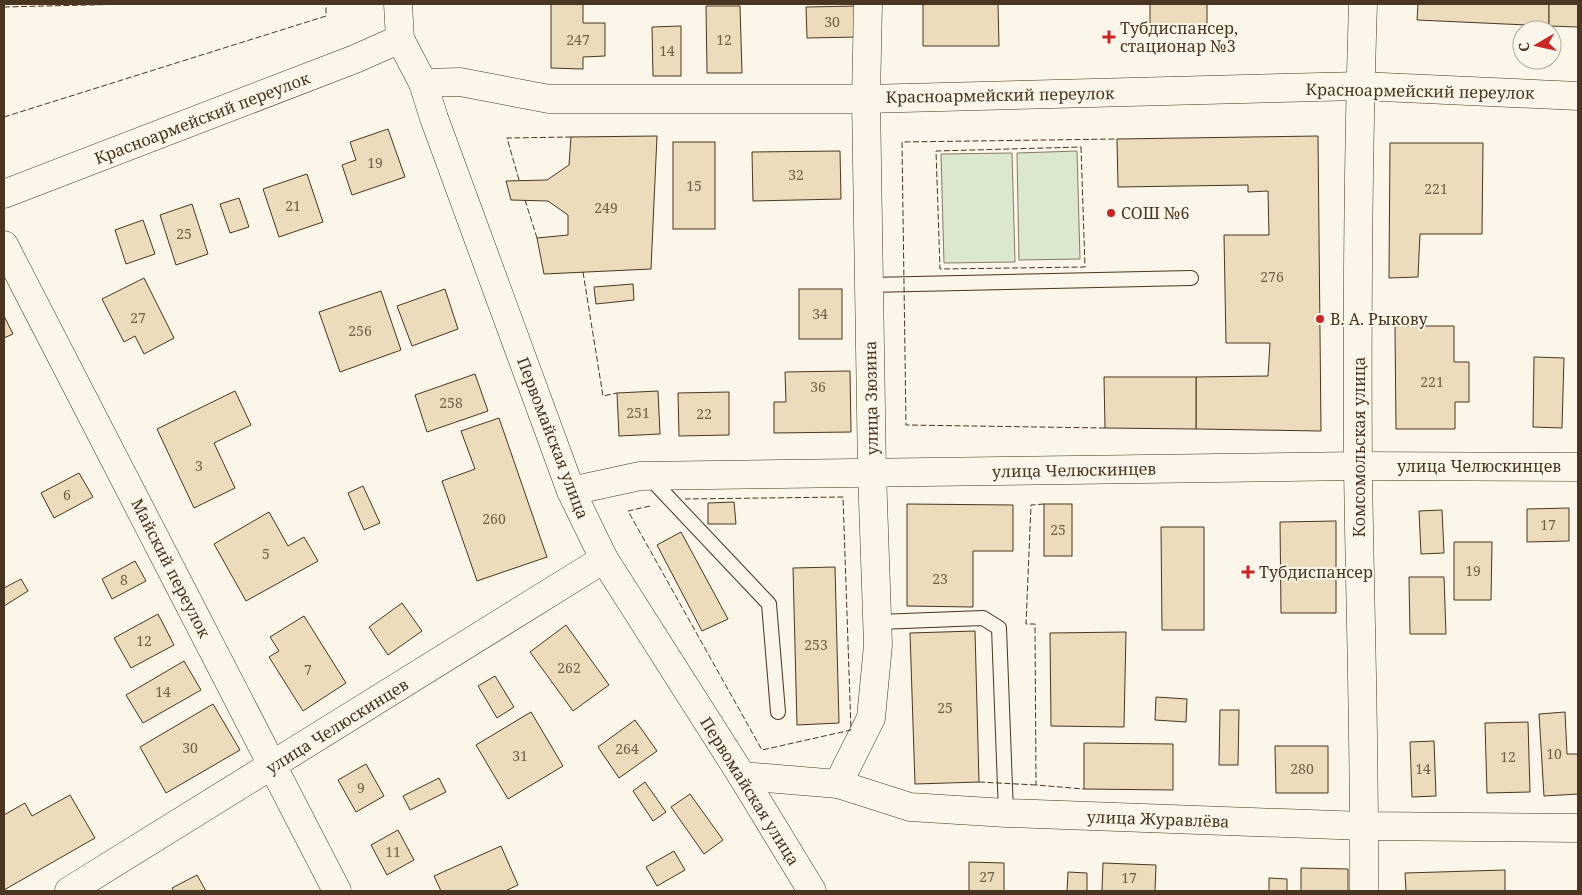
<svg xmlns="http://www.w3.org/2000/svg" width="1582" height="895" viewBox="0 0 1582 895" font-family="'Noto Serif',serif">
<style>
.green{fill:#dce7d0;stroke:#887966}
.building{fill:#ecdcbc;stroke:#4a3520}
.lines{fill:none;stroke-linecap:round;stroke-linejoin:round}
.service-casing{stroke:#4a3520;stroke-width:16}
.minor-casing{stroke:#4a3520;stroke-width:29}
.tertiary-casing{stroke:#4a3520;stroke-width:29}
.service{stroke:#fbf6e9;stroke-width:14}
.minor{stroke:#fbf6e9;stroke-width:28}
.tertiary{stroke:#fbf6e9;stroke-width:28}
.fence{stroke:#4a3520;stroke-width:1;stroke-dasharray:6 2.5;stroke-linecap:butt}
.poi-dot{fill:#c62828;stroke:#fbf6e9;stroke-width:2}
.labels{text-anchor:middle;stroke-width:4;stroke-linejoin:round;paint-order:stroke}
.number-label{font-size:14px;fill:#725f47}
.poi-label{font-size:16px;fill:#4a3520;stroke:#fbf6e9;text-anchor:start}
.street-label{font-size:16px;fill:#4a3520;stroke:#fbf6e9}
</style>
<rect width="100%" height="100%" fill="#fbf6e9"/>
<g class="green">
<path d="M1077,151L1080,259L1019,260L1017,153Z"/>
<path d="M1012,153L1015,262L944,263L941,154Z"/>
</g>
<g class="building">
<path d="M551,4H583V23H605V56L583,57V69L551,68Z"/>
<path d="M923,4H998L999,46H923Z"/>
<rect x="1150" y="4" width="57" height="22"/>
<path d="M1418,4H1549V26L1417,20Z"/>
<path d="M1549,4H1578V27L1549,26Z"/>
<path d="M706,6H740L742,73H707Z"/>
<path d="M857,6L858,37L807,38L806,7Z"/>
<path d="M681,26V76H653L652,27Z"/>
<path d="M388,129L405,177L352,195L342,165L356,160L350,142Z"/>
<path d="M657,136L651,269L544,274L537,238L568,235V215L548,201L511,200L506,181L547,180L569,165L571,137Z"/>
<path d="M1318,136L1321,431L1196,429V377L1268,376L1270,343H1226L1224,235H1269L1268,191L1248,192V185L1118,187L1117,139Z"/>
<rect x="673" y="142" width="42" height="87"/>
<path d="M1390,143H1483L1482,234H1420L1418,277L1389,278Z"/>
<path d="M840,151L841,199L753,201L752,152Z"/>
<path d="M307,174L323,222L279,237L263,189Z"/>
<path d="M239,198L249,227L230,233L220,204Z"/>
<path d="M192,204L208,254L176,265L160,215Z"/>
<path d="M143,220L155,254L126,264L115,230Z"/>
<path d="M144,278L174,338L144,354L135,336L124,342L102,299Z"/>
<path d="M633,284L634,300L596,304L594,287Z"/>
<path d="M445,289L458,329L412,346L397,306Z"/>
<rect x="799" y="289" width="43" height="50"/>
<path d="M381,291L401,350L340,372L319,312Z"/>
<path d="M4,316L13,334L4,338Z"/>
<path d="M1395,326H1454V362H1469V402H1455V429H1396Z"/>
<path d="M1534,357L1564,358L1562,428L1533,427Z"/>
<path d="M850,371L851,432L774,433V402H786L785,372Z"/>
<path d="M475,374L488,411L427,432L415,395Z"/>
<path d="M1104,377H1196V429L1105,428Z"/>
<path d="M235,391L251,425L214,443L235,488L194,508L157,429Z"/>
<path d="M658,391L660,434L619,436L617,393Z"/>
<path d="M729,392V435L679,436L678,393Z"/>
<path d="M499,418L547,557L477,581L442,481L475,469L461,431Z"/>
<path d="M79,473L93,497L54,518L41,493Z"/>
<path d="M363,486L380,523L364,530L348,493Z"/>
<path d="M734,502L736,524H708V503Z"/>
<path d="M907,504L1013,505V551H973V607L907,606Z"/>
<rect x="1044" y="504" width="28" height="52"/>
<path d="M1569,508V541L1527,542V509Z"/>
<path d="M1442,510L1444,553L1421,554L1419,511Z"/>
<path d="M269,512L288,546L304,537L318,561L246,601L214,544Z"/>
<path d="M1336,521V613H1281L1280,522Z"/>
<path d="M1161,527H1204V630H1162Z"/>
<path d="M681,532L728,619L702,631L657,545Z"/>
<path d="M1454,542H1492L1491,600H1454Z"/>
<path d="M135,561L146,581L112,599L102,579Z"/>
<path d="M835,567L839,723L797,725L793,568Z"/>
<path d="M1409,577H1444L1446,634H1410Z"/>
<path d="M21,579L28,591L4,606V588Z"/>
<path d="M402,603L422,631L388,655L369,627Z"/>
<path d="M158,614L174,645L131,668L114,638Z"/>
<path d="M304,616L346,683L303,711L269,657L279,651L270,637Z"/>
<path d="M566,625L609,685L573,711L530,652Z"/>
<path d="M975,631L979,782L915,784L910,633Z"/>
<path d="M1126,632L1124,727L1051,726L1050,633Z"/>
<path d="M184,661L201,690L143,723L126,695Z"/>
<path d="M495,676L514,707L497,718L478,686Z"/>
<path d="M1156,697L1187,699L1186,722L1155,720Z"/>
<path d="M213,704L240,750L166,793L140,747Z"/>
<path d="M1220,710H1239L1238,765H1219Z"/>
<path d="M531,712L563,766L508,799L476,745Z"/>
<path d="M1565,712L1567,754H1578V794L1544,796L1539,714Z"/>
<path d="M635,720L657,751L619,778L598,747Z"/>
<path d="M1528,722L1530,792L1487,793L1485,723Z"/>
<path d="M1434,741L1436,796L1412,797L1410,742Z"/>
<path d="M1084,743L1173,744V790L1084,789Z"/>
<path d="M1275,746H1328V793H1276Z"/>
<path d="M366,764L384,796L356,812L338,780Z"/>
<path d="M439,778L446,792L410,810L403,796Z"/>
<path d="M645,782L666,812L653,821L633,791Z"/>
<path d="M690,794L723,840L704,854L671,807Z"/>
<path d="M70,795L95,838L4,890V815L25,803L32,816Z"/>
<path d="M398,830L414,860L387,875L371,845Z"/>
<path d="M501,846L518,885L505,891H441L434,876Z"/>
<path d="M674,851L685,870L657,886L646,867Z"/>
<path d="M969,862L1004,863V891H969Z"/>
<path d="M1103,863L1156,865L1155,891H1102Z"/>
<path d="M1301,868L1348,869V891H1301Z"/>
<path d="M1505,870V891H1406L1405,873Z"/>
<path d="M1068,872L1087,873V891H1067Z"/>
<path d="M197,875L206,891H174L172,888Z"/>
<path d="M1269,878L1287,879V891H1269Z"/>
</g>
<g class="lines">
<defs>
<g id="service">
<path d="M869,285L1191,278"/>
<path d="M649,477L769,604L778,712"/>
<path d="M878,622L983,618L999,628L1006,813"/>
</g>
<g id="minor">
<path d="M1363,4C1358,158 1357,313 1358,468C1360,609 1365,750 1364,891"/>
<path d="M423,83L460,82L549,99H866L1360,86L1578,96"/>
<path d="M4,245L337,891"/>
<path d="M571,491L640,476L1358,466L1578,467"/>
<path d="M742,776L838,784L910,807L1006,813L1364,826L1578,828"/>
<path d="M838,784L871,718L878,645L872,472L869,285L866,99L868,4"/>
<path d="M69,891L604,559"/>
</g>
<g id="tertiary">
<path d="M398,4L400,39L423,83L434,118L571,491L604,559L742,776L812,891"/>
<path d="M4,194L355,59L400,39"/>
</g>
</defs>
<use href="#service" class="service-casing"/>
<use href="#minor" class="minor-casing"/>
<use href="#tertiary" class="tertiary-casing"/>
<use href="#service" class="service"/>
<use href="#minor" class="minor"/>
<use href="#tertiary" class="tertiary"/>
<g class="fence">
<path d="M4,7L129,4"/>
<path d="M4,117L326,16V4"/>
<path d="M1081,147L1085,267L940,269L936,151Z"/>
<path d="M519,180L507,138L571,137"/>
<path d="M525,200L537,238"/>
<path d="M583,272L603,396L617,393"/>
<path d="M1105,428L906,425L902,142L1117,139"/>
<path d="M1044,504L1031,505L1026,624H1035L1036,785L1084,789"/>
<path d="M650,506L628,511L762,750L851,730L843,497L685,499"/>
<path d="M979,782L1036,785"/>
</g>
</g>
<g class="poi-dot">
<path d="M1106.5 29.5h5v5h5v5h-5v5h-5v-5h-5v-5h5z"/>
<circle cx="1111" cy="213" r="5"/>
<circle cx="1320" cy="319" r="5"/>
<path d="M1245.5 564.5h5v5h5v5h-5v5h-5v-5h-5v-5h5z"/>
</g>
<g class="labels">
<g class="number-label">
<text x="832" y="27">30</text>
<text x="578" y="45">247</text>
<text x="724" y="45">12</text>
<text x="667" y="56">14</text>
<text x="375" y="168">19</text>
<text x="796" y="180">32</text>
<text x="694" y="191">15</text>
<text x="1436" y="194">221</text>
<text x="293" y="211">21</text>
<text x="606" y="213">249</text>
<text x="184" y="239">25</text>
<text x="1272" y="282">276</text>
<text x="820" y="319">34</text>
<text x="138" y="323">27</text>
<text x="360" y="336">256</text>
<text x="1432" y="387">221</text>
<text x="818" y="392">36</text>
<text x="451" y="408">258</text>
<text x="638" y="418">251</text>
<text x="704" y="419">22</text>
<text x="199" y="471">3</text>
<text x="67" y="500">6</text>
<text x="494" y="524">260</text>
<text x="1548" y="530">17</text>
<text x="1058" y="535">25</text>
<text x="266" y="559">5</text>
<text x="1473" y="576">19</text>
<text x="940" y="584">23</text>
<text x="124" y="585">8</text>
<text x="144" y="646">12</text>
<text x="816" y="650">253</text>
<text x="569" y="673">262</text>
<text x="308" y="675">7</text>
<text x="163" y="697">14</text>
<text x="945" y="713">25</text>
<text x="190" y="753">30</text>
<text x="627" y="754">264</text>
<text x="1554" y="759">10</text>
<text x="520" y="761">31</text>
<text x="1508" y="762">12</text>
<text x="1302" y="774">280</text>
<text x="1423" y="774">14</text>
<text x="361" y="793">9</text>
<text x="393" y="857">11</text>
<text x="987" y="882">27</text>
<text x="1129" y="883">17</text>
</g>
<g class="poi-label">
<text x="1120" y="34">Тубдиспансер,<tspan x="1120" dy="18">стационар №3</tspan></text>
<text x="1121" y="219">СОШ №6</text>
<text x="1330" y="325">В. А. Рыкову</text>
<text x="1259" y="578">Тубдиспансер</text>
</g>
<g class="street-label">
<text transform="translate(1420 91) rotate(1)" y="6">Красноармейский переулок</text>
<text transform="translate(1000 95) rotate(-1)" y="6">Красноармейский переулок</text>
<text transform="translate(202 118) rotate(-21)" y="6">Красноармейский переулок</text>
<text transform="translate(871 398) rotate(-91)" y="6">улица Зюзина</text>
<text transform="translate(553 438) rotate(69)" y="6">Первомайская улица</text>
<text transform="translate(1359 447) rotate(-90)" y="6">Комсомольская улица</text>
<text x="1479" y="472">улица Челюскинцев</text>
<text transform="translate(1074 470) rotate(-1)" y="6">улица Челюскинцев</text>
<text transform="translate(171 568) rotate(63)" y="6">Майский переулок</text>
<text transform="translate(337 726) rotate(-32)" y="6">улица Челюскинцев</text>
<text transform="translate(750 791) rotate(58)" y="6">Первомайская улица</text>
<text transform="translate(1158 819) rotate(2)" y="6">улица Журавлёва</text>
</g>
</g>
<rect width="1582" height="895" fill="none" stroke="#4a3520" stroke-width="10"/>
<g transform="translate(1537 45) rotate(261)"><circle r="24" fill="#fbf6e9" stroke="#b4a999"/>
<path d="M0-4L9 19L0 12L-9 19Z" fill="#c62828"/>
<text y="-8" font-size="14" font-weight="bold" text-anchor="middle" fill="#4a3520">С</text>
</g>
</svg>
